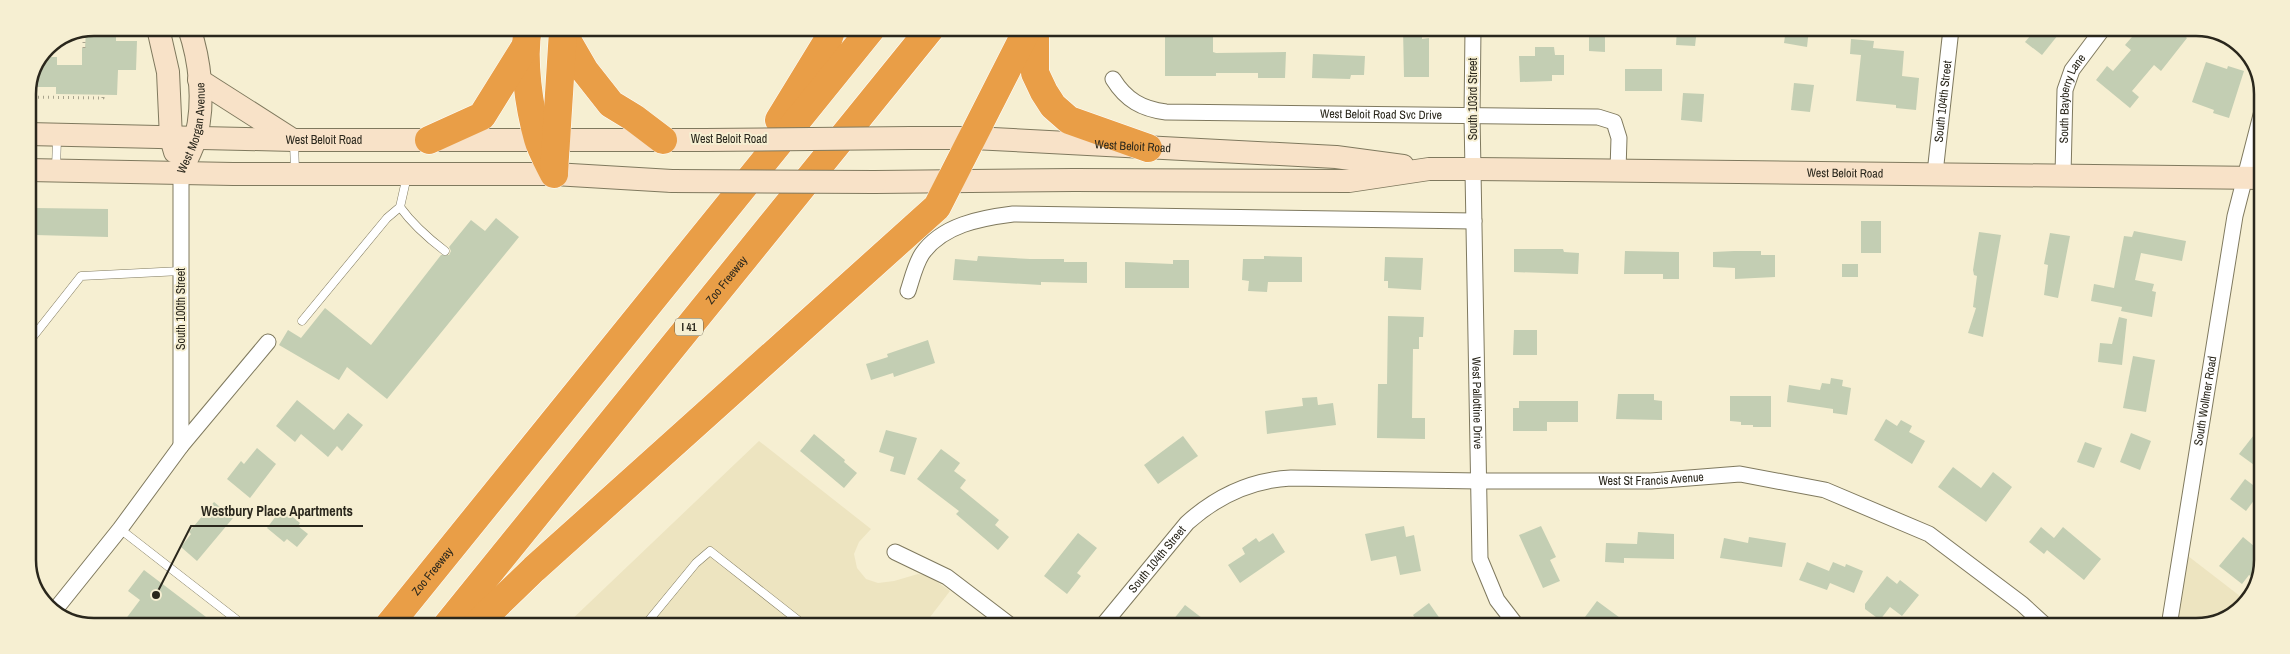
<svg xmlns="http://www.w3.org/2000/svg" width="2290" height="654" viewBox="0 0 2290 654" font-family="'Archivo Narrow',sans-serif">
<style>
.built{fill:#ede4c0}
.building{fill:#c3ceb3}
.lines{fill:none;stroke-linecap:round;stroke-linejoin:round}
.lane-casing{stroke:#7f795e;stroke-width:9}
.street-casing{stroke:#7f795e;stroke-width:17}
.secondary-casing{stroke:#7f795e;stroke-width:24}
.highway-casing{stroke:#fff;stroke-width:29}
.path{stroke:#a8a38d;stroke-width:3;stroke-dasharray:1 4;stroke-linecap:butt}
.lane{stroke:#fff;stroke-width:8}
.street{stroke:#fff;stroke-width:15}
.secondary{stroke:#f8e2c8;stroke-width:22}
.highway{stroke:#e99e47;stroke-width:28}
.secondary-bridge-casing{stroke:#7f795e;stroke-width:24;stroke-linecap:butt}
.secondary-bridge{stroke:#f8e2c8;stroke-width:22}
.labels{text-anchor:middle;stroke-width:4;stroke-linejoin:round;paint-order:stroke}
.shield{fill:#f6efd2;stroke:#676353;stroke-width:1}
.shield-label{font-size:11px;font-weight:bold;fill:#2a271c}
.street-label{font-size:12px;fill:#2a271c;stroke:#f6efd2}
.rim{fill:none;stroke:#2a271c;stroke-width:2.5}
.leader{fill:none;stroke:#2a271c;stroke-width:2}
.callout-dot{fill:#2a271c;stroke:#f6efd2;stroke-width:2}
.callout-label{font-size:14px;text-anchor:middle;font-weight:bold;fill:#2a271c;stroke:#f6efd2;stroke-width:4;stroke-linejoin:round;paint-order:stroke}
</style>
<rect width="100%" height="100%" fill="#f6efd2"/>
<g class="built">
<path d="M759,441L871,529L859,542L854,554L857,568L866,579L878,583L894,581L918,574L929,576L950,591L924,625H566Z"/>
<path d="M2188,556L2245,600L2237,612L2196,626H2177Z"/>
</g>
<g class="building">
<path d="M94,28H116V41H137L136,70H118L117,95L56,94V87H31L43,57H57V65H82V48H85L86,31Z"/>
<path d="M1403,29H1422V39L1429,38V77H1404Z"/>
<path d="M1677,29H1697L1695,46L1676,45Z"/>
<path d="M1786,29H1809L1807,47L1784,43Z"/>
<path d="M2035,30H2062L2042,55L2025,42Z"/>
<path d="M2138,30H2178L2187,38L2161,71L2154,65L2132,91L2139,97L2130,108L2096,80L2107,66L2113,71L2131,50L2125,45Z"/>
<path d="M1589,34H1605V52L1589,51Z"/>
<path d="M1197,36H1213V52L1216,53L1286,52L1285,78H1258V73H1216V76H1165V37Z"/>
<path d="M1851,39L1874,41L1873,48L1904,51L1902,76L1919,78L1916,110L1896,108V105L1856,101L1861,55L1850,54Z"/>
<path d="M1535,47H1554L1555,55H1564V75H1552V81L1520,82L1519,56H1535Z"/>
<path d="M1313,54L1365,56L1364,75H1351L1350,79L1312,78Z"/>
<path d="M2206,62L2227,69L2228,66L2244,71L2229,118L2213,113L2214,110L2192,102Z"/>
<rect x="1625" y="69" width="37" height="22"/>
<path d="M1794,83L1814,85L1810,112L1791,110Z"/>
<path d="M1683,93L1704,94L1702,122L1681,120Z"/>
<path d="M35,208L108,209V237L35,235Z"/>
<path d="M496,218L519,237L387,399L347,367L339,380L279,345L288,330L301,338L325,308L371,345L441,255H449L451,251L449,247L471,220L485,231Z"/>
<rect x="1861" y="221" width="20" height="32"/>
<path d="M2134,231L2186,241L2182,261L2141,253L2135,280L2154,284L2152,291L2156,292L2152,317L2121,311L2122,307L2091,301L2094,284L2114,288L2124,236L2132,237Z"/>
<path d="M1979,232L2001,235L1983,337L1968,333L1976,308L1973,307L1977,276L1974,275L1973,270Z"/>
<path d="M2050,233L2070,236L2058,298L2044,295L2048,265L2044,264Z"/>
<path d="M1514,249H1563L1564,252L1579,253L1578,274L1514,272Z"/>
<path d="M1625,251L1679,252V279H1663V274H1624Z"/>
<path d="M1734,251H1761V255H1775V277L1735,279V268L1713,267V252Z"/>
<path d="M978,256L1030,259H1064V262H1087V283L1041,282V285L953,280L955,259L977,261Z"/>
<path d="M1264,256L1302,257V282H1268L1267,292L1248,291L1249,281L1242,280L1243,259H1264Z"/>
<path d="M1385,257L1423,258L1421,290L1388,288V281H1384Z"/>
<path d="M1173,260H1189V288H1125V262L1173,264Z"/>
<rect x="1842" y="264" width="16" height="13"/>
<path d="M1388,316L1424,317L1423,337H1419V349H1413L1412,418H1425V439L1377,438L1378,384H1387Z"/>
<path d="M2119,317L2127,319L2122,365L2098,362L2100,343L2112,344Z"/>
<path d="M1514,330H1537V355H1513Z"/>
<path d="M928,340L935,363L894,377L893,373L871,380L866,364L888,357L887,354Z"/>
<path d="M2133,356L2155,360L2146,412L2123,408Z"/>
<path d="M1831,378L1843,380L1842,386L1851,388L1847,415L1833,413V409L1787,402L1789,385L1820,390L1822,383L1830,384Z"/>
<path d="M1618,394H1654V400L1662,401V420L1616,419Z"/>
<path d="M1730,396H1771V427H1753V425H1741V422L1730,421Z"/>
<path d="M1317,397L1318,405L1333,403L1336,425L1267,434L1265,411L1303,406L1302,398Z"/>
<path d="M297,400L334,430L348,413L363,425L342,451L337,446L328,457L301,434L295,442L276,426Z"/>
<path d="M1519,401H1578V422H1547V431H1513V408H1519Z"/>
<path d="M1886,419L1897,426L1901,420L1912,426L1909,432L1925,441L1912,464L1874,440Z"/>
<path d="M2261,426V470L2239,454Z"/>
<path d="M886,430L917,438L905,475L890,471L894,457L879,452Z"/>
<path d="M2131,433L2151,441L2140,470L2120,462Z"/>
<path d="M814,434L845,460L844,462L857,473L844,488L800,451Z"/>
<path d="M1183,436L1198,456L1158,484L1144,465Z"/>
<path d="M2085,442L2102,448L2094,468L2077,462Z"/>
<path d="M257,448L276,464L250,498L227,479L241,461L244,464Z"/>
<path d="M941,449L960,463L954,471L966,480L960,488L999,520L995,525L1009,537L998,550L956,514L959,511L917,479Z"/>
<path d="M1953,467L1981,488L1993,472L2012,487L1986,522L1938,487Z"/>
<path d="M2245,479L2261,491L2246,511L2230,499Z"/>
<path d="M214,502L233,518L197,561L181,547L191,534L189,532Z"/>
<path d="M282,508L300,523L298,526L308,534L297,547L287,539L284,542L267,528Z"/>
<path d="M1404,526L1406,537L1414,535L1421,571L1400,575L1396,556L1371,561L1365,534Z"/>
<path d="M1541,526L1556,557L1550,560L1560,581L1543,588L1519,535Z"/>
<path d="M2041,527L2054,538L2063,527L2101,559L2084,580L2047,550L2044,554L2029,542Z"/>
<path d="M1638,532L1674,534V559L1624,558V563L1605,562L1606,543L1637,544Z"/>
<path d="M1078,533L1097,548L1077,573L1081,576L1067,594L1044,576Z"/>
<path d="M1273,533L1285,552L1240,583L1228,565L1245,554L1242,548L1256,538L1259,542Z"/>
<path d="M1749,537L1786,543L1782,567L1720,558L1724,538L1748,543Z"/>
<path d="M2243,537L2260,551V577L2258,580L2249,575L2242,584L2219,566Z"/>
<path d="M1807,562L1829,571L1833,562L1845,567L1846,564L1863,571L1854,593L1830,583L1827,590L1799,580Z"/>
<path d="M144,570L206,617L201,624H122L140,600L128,591Z"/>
<path d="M1887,576L1897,584L1900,580L1919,595L1902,616L1890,607L1880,620L1865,609V604Z"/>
<path d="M1597,601L1631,626H1589L1582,621Z"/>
<path d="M1429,603L1445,626H1420L1413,615Z"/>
<path d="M1185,605L1202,618L1196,625H1169Z"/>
</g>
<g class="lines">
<defs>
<g id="lane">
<path d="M294,142L295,171"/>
<path d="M56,169L57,138"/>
<path d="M400,207C413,225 428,238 445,251"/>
<path d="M302,321L387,218L400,207L407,176"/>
<path d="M28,343L81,276L181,271"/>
<path d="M120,529L237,620L234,624"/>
<path d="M645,625L696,563L710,551L804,625"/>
</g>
<g id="street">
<path id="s1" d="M1473,29L1472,116L1480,559L1497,600L1517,626"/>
<path id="s2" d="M1113,79C1126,100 1142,109 1166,112L1598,117L1614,122L1619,138L1618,170"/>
<path id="s3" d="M1935,173L1951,29"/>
<path id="s4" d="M2063,175L2065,90L2072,70L2102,30"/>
<path d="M908,291C912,279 915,265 922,254C942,225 981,218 1013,214L1474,221"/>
<path d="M181,446V172"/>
<path d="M895,552L947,577L1010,625"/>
<path d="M55,610L120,529L181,446L268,342"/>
<path id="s5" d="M1103,625L1187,523C1217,496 1251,480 1291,478L1479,481H1651L1740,474L1825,490L1929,534L2022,604L2046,626"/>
<path id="s6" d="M2169,626L2235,216L2262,111"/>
</g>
<g id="secondary">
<path d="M158,28L168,72L171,138L175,152"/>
<path d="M199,80L293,140"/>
<path id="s7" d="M28,134L294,140H705"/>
<path id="s8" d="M911,138H973L1336,157L1403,166"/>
<path d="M28,170L233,174H554L672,181"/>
<path id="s9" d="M181,172C186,160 193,148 196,136C205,102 200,60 189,28"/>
<path id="s10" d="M875,182L1074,180L1349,181L1429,169H1474L2262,178"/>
</g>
<g id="highway">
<path d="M528,28C522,60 529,107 538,139C541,150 548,162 554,174"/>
<path d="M1035,28V73L1044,92L1053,106L1069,120L1148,148"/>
<path d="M563,33L585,71L611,104L634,118L663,140"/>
<path d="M779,120L828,40L832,28"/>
<path d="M429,140L482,116L525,47"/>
<path d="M554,172L563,31"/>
<path id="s11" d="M389,625L872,28"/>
<path id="s12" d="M447,625L931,28"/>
<path d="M476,625L534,569L937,207L1028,28"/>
</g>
</defs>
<use href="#lane" class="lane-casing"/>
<use href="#street" class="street-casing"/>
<use href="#secondary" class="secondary-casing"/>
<use href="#highway" class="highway-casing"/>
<g class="path">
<path d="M84,48V32"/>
<path d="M28,97L103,98V95"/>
</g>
<use href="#lane" class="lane"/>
<use href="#street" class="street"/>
<use href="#secondary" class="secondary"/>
<use href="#highway" class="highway"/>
<defs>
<g id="secondary-bridge">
<path d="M705,140L911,138"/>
<path d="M672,181L875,182"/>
</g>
</defs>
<use href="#secondary-bridge" class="secondary-bridge-casing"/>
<use href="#secondary-bridge" class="secondary-bridge"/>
</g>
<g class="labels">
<rect class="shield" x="675" y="318.5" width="28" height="17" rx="4"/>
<g class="shield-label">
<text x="689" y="331">I 41</text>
</g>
<g class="street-label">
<text transform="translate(1473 99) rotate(-90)" y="4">South 103rd Street</text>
<text dy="4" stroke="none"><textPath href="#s4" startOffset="78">South Bayberry Lane</textPath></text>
<text dy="4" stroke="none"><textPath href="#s3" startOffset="72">South 104th Street</textPath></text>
<text dy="4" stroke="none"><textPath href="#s2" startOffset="280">West Beloit Road Svc Drive</textPath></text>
<text dy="4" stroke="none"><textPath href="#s9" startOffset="46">West Morgan Avenue</textPath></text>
<text x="729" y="143">West Beloit Road</text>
<text dy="4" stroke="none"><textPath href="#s7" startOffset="296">West Beloit Road</textPath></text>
<text dy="4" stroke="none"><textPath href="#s8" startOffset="222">West Beloit Road</textPath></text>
<text dy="4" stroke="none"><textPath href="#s10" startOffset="971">West Beloit Road</textPath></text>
<text dy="4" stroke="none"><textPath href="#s12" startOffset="444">Zoo Freeway</textPath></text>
<text transform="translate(181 309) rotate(-90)" y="4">South 100th Street</text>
<text dy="4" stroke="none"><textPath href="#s1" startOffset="374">West Pallottine Drive</textPath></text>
<text dy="4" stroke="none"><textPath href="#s6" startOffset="228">South Wollmer Road</textPath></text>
<text dy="4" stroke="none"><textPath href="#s5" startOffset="608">West St Francis Avenue</textPath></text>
<text dy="4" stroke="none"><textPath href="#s5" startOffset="85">South 104th Street</textPath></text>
<text dy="4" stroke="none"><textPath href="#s11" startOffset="69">Zoo Freeway</textPath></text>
</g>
</g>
<path d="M0 0H2290V654H0ZM94 36H2196A58 58 0 0 1 2254 94V560A58 58 0 0 1 2196 618H94A58 58 0 0 1 36 560V94A58 58 0 0 1 94 36Z" fill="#f6efd2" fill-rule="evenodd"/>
<path class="rim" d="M94 36H2196A58 58 0 0 1 2254 94V560A58 58 0 0 1 2196 618H94A58 58 0 0 1 36 560V94A58 58 0 0 1 94 36Z"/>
<path class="leader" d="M156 595L191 526H363"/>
<circle class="callout-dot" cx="156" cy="595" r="5"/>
<g class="callout-label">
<text x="277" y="516">Westbury Place Apartments</text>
</g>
</svg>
